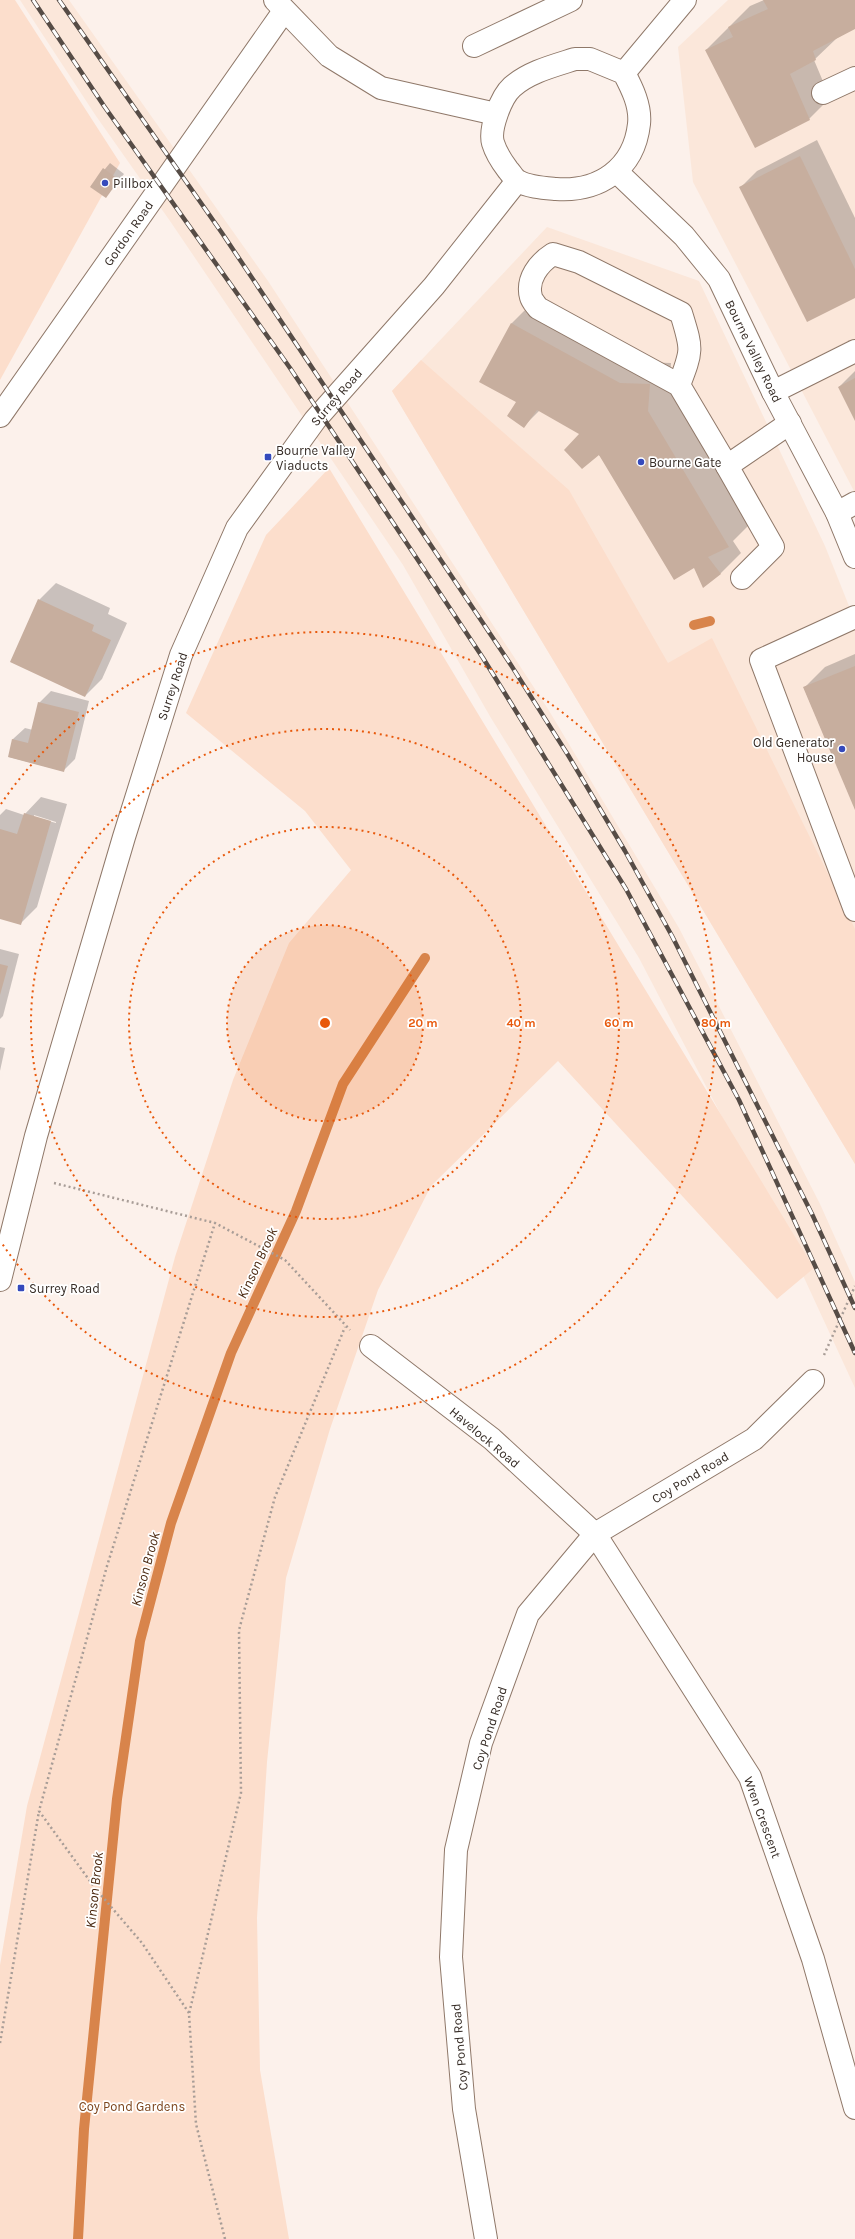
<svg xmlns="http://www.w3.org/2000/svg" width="855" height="2239" viewBox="0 0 855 2239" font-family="Karla,sans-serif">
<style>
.built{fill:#fbe7da}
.green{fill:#fcdecc}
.shadow{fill:#0003;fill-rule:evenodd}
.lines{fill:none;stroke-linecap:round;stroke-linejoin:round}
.stream{stroke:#d8844b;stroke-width:10}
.building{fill:#c7ae9e}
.minor-casing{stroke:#8f7869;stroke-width:24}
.path{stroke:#a89d97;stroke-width:2.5;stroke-dasharray:2 3;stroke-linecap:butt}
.minor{stroke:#fff;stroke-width:22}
.rail-casing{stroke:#564c46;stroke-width:4.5}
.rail{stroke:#fff;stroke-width:3;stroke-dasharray:9;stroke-linecap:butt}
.ring{fill:none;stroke:#e8590c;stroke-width:2;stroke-dasharray:2 4}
.poi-dot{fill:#354abc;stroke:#fff;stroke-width:1.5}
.labels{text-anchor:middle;stroke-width:3.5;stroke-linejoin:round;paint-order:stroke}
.poi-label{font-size:13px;fill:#362c26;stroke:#fff;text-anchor:start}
.street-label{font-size:13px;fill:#362c26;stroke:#fff}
.park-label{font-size:13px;fill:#7d451c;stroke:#fff}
.water-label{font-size:14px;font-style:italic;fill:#4e2c14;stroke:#fff}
.centre{fill:#e8590c;stroke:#fff;stroke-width:2}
.ring-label{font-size:12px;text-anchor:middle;font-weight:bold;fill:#e8590c;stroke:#fff;stroke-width:3.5;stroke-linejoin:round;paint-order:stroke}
</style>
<rect width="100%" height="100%" fill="#fcf1eb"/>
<g class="built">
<path d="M20,0H69L268,281L548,709L679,928L820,1204L855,1282V1388L788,1243L639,958L491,718L403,565L170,221L96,116Z"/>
<path d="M728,0H855V493L693,182L678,47Z"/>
<path d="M547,227L699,281L825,546L855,621V1164L392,391Z"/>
</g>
<g class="green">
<path d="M0,0H15L120,163L0,380Z"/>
<path d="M421,360L569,490L668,663L712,638L855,929V1164L392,391Z"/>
<path d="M329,468L814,1268L777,1299L558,1061L431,1186L378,1290L330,1429L286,1578L267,1762L257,1918L260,2070L289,2239H0V1965L27,1806L175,1257L233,1080L289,943L351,870L305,811L186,713L266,535Z"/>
</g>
<g class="shadow">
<path d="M764,0H855V28L837,38L814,60L830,98L809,119L706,50L750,6Z"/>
<path d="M817,140L855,218V297L740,188L757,171Z"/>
<path d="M110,163L124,174L106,196L91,186Z"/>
<path d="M533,302L641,362L671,363L669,390L749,525L733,541L741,553L720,574L695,567L580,433L540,410L524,426L517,402L481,381L512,323Z"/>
<path d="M855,371V419L839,387Z"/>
<path d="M56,583L110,608L108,614L127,623L102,679L85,696L39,600Z"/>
<path d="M855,654V808L804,688L825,667Z"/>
<path d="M51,691L89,701L75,759L63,771L9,757L13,739L25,728L33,730L39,703Z"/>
<path d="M41,797L67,804L37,907L20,924L0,918V815L6,809L24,815ZM34,815L56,822V823L34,817Z"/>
<path d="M0,949L19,954L3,1016L0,1019Z"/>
<path d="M0,1047L5,1048L0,1071Z"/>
</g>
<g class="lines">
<g class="stream">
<path d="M694,625L710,621"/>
<path d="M78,2239L84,2129L117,1799L140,1641L171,1523L231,1353L296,1211L343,1084L425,958"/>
</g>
</g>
<g class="building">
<path d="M763,0H855V29L813,51L816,60L790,74L810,120L755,148L705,50L733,37L728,27L768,9Z"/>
<path d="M800,156L855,269V298L807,322L739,187Z"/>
<path d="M103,168L119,180L106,198L90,187Z"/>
<path d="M511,323L620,383L650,384L648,411L729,547L708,557L721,574L703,588L694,568L674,580L599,455L582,469L564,450L579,434L537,410L524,428L507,416L516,402L479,382Z"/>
<path d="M855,378V421L838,387Z"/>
<path d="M38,599L94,625L92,631L111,640L85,697L10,662Z"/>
<path d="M855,666V810L803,687Z"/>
<path d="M38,702L79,712L64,772L8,757L12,739L28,743Z"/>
<path d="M24,813L51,821L21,925L0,919V829L17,834Z"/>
<path d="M0,964L8,966L0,995Z"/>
</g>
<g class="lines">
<defs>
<g id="minor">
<path d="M275,0L329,56L381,88L496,114"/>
<path d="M474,46L571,0"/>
<path d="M575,59H590L624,73C632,88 641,106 639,124C634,169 599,192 556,189C545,188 528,187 518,181C514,179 511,173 508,170C502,162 496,153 493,143C489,129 501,97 512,87C529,72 553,66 575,59Z"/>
<path d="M624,73L685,0"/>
<path d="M823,93L855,78"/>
<path d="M617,172L684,236L719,279L773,392L837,513L855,557"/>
<path d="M679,385C693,349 692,349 681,313L579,262L553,254C539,263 526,279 531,297C532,301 536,305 538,308L679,385L727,466L790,423"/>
<path d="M773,392L855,351"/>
<path d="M0,416L284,11"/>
<path d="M727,466L773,547L742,578"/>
<path d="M837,513L855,503"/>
<path d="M855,617L761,660L855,910"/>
<path d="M0,1280L36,1136L124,837L181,655L237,528L315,420L434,286L517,181"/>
<path d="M371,1346L492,1439L595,1534L750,1777L813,1959L855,2108"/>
<path d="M486,2239L464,2109L451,1957L456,1850L481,1743L528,1614L595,1534L754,1439L813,1381"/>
</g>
</defs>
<use href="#minor" class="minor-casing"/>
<g class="path">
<path d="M54,1183L215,1223L285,1260L350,1330"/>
<path d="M824,1355L855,1286"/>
<path d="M189,2013L142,1943L95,1888L39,1811L107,1566L215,1223"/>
<path d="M0,2043L39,1811"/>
<path d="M225,2239L196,2124L189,2014L241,1793L239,1630L275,1497L345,1327"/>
</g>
<use href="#minor" class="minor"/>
<defs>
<g id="rail">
<path d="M33,0L104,106L290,368L364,479L483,658L626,889L739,1100L855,1353"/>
<path d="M59,0L222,233L509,662L568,755L625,851L672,936L812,1214L855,1308"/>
</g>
</defs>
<use href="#rail" class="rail-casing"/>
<use href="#rail" class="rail"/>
</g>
<circle cx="325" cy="1023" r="98" fill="#e8590c" fill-opacity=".12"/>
<g class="ring">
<circle cx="325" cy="1023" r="98"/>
<circle cx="325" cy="1023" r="196"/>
<circle cx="325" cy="1023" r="294"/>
<path d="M1 804A391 391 0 1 1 1 1242"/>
</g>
<g class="poi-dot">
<circle cx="105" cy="183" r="4"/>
<rect x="264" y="453" width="8" height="8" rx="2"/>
<circle cx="641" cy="462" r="4"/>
<circle cx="842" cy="749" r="4"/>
<rect x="17" y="1284" width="8" height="8" rx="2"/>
</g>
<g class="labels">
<g class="poi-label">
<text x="113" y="188">Pillbox</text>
<text x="276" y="455">Bourne Valley<tspan x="276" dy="15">Viaducts</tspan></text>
<text x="649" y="467">Bourne Gate</text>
<text x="834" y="747" text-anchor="end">Old Generator<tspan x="834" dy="15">House</tspan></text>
<text x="29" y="1293">Surrey Road</text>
</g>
<g class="street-label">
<text transform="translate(128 233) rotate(-55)" y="5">Gordon Road</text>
<text transform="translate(754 351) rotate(64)" y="5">Bourne Valley Road</text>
<text transform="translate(336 397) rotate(-49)" y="5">Surrey Road</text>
<text transform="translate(172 686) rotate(-72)" y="5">Surrey Road</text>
<text transform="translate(485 1437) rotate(40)" y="5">Havelock Road</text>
<text transform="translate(690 1477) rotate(-31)" y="5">Coy Pond Road</text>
<text transform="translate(489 1728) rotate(-72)" y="5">Coy Pond Road</text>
<text transform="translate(763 1817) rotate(70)" y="5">Wren Crescent</text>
<text transform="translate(459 2047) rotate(-95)" y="5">Coy Pond Road</text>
</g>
<g class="park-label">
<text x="132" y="2111">Coy Pond Gardens</text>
</g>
<g class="water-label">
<text transform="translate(257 1263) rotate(-65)" y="5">Kinson Brook</text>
<text transform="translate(145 1569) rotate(-75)" y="5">Kinson Brook</text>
<text transform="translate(94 1890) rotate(-84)" y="5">Kinson Brook</text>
</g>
</g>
<circle cx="325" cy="1023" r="6" class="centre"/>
<g class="ring-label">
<text x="423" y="1027">20 m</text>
<text x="521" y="1027">40 m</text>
<text x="619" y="1027">60 m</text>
<text x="716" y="1027">80 m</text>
</g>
</svg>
